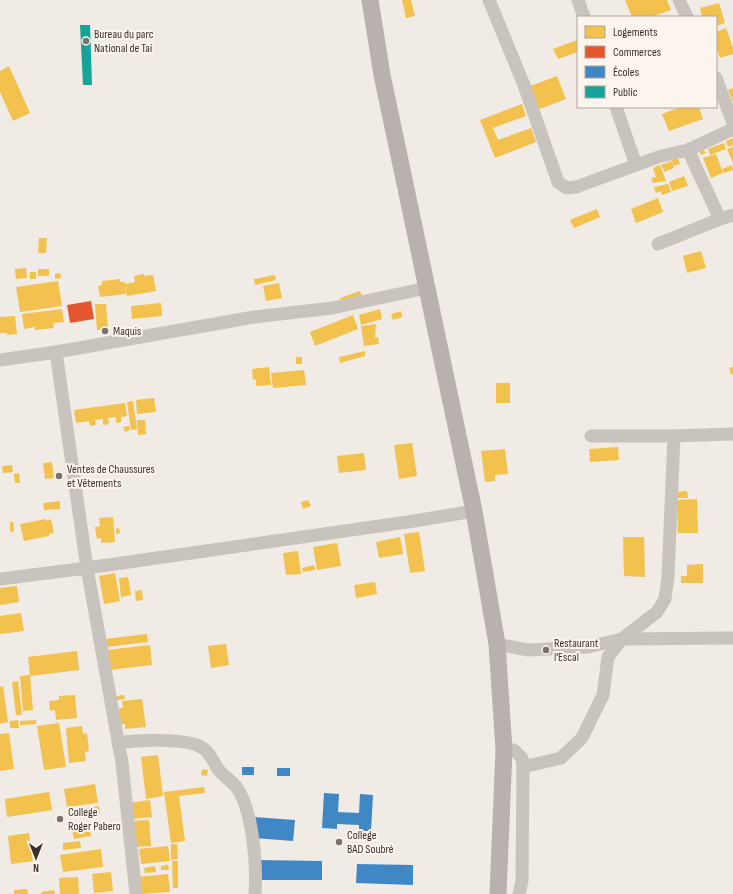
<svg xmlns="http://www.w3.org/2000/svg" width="733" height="894" viewBox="0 0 733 894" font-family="'Sofia Sans Condensed',sans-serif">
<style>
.homes{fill:#f2c14e}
.shops{fill:#e4572e}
.schools{fill:#3f88c5}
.public{fill:#17a398}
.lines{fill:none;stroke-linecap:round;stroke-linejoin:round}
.minor{stroke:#c9c3be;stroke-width:13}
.major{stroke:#b8b1ad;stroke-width:17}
.poi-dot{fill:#7a716c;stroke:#fbf5ee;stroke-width:1.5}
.labels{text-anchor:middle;stroke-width:4;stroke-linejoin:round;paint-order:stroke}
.poi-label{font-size:12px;fill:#3b302b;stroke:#fbf5ee;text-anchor:start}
</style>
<rect width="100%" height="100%" fill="#f0ebe5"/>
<g class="homes">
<path d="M402,0H411L415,16L406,18Z"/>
<path d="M625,0H667L671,10L652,17H632Z"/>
<path d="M719,3L725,23L716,26V17H702L700,8Z"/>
<path d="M726,28L733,48V54L720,58L716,48V32Z"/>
<path d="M577,40L578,52L558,59L553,49Z"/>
<path d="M9,66L30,113L13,121L0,92V71Z"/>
<path d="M557,76L566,99L537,110L528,87Z"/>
<path d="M733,88V102L728,90Z"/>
<path d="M522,104L526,116L493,128L498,140L531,128L536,142L495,158L480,120Z"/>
<path d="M681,107H699L703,119L669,131L662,114Z"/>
<path d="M733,138V145L728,147L726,141Z"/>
<path d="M724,143L726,149L710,155L708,149Z"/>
<path d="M733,147V163L727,149Z"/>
<path d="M704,150L706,153L701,155L700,152Z"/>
<path d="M716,154L723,173L711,178L703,158Z"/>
<path d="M677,156L680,164L673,166L671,158Z"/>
<path d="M671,161L674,168L665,172L661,165Z"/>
<path d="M660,165L666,181L653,183L651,178L656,177L653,168Z"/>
<path d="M732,165L733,170L724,173L722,169Z"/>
<path d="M684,176L688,186L672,191L669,182Z"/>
<path d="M668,184L671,192L662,195L660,191L656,193L654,187Z"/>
<path d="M658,198L663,212L636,223L631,209Z"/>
<path d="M597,209L600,217L574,228L570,220Z"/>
<path d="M39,238H47L46,253H38Z"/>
<path d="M701,251L706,268L687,273L683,256Z"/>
<path d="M26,268L27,278L16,279L15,269Z"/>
<rect x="38" y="269" width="11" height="7"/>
<rect x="30" y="272" width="6" height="7"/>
<path d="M60,273L61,278L55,279V274Z"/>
<path d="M144,274V276L153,275L156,291L127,296L125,284L135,282L134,276Z"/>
<path d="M275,275L276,280L255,285L254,279Z"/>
<path d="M120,279V282H125L126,294L100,297L98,286L102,285V281Z"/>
<path d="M58,281L62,306L20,312L16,287Z"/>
<path d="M279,283L282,298L266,301L263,286Z"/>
<path d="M360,291L362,297L342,305L340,298Z"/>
<path d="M161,303L162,316L132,319L131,306Z"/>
<path d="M95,304H106L108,329L97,330Z"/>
<path d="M62,309L64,322L53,323L54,328L35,330V327L24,329L22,314Z"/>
<path d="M380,309L382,319L361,325L359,315Z"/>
<path d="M401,311L402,317L393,320L391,314Z"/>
<path d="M353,315L358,329L315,346L310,332Z"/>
<path d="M15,316L17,334L7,335V333H0V317Z"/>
<path d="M376,324L375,338L378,337L379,344L364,346L361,326Z"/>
<path d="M365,351V356L340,363L339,357Z"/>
<rect x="296" y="357" width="6" height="7"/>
<path d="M269,367L271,385L256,386V379L253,380L252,369Z"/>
<path d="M733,367V374L731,375L729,368Z"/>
<path d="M304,370L306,385L273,388L271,373Z"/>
<rect x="496" y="383" width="14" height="20"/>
<path d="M154,398L156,412L137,414L136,400Z"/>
<path d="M133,401L137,429L131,430L127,402Z"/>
<path d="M125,403L127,416L121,417V422L116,423V417L108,418L109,424L103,425V419L95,420L96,425L90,426L89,421L76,423L74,410Z"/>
<path d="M137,420H145L146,434L138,435Z"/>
<path d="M129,426L130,430L125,432L123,427Z"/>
<path d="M412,443L417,476L399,479L394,445Z"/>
<path d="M618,447L619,460L590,462L589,449Z"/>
<path d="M505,449L508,474L495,475V481L485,482L481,451Z"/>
<path d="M364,453L366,470L339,473L337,456Z"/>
<path d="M52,462L54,478L45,479L43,463Z"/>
<path d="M12,465L13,472L3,473L2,466Z"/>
<path d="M19,473L20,483H15L14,474Z"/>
<path d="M687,491L688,498H675V492Z"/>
<path d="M697,499L698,533H678L677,500Z"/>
<path d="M308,500L311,506L303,509L301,502Z"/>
<path d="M60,501V509L44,510L43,503Z"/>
<path d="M113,517L115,542L101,543V538L97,539L95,527L100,526L99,518Z"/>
<path d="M46,519V521L51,519L54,533L49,534V536L24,541L20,524Z"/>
<path d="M10,522H13L14,531L10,532Z"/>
<path d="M119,528L120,533L116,534V529Z"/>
<path d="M419,532L425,571L410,573L404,534Z"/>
<path d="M400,537L403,554L379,558L376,542Z"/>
<path d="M623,537H644L645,577L624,576Z"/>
<path d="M337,543L341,566L317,570L313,547Z"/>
<path d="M298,551L301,574L286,575L283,553Z"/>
<path d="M703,564V583H681V576H687V565Z"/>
<path d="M314,565L315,570L303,572L302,568Z"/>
<path d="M115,573L120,601L104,604L99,576Z"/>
<path d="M128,577L131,595L121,597L119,578Z"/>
<path d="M375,582L377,594L356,598L354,585Z"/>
<path d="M17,586L19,602L0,605V588Z"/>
<path d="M142,590L143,600L136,601L135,591Z"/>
<path d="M21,613L24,631L0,634V616Z"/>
<path d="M147,634L148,642L106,647L105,639Z"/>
<path d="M226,644L229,665L211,668L208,646Z"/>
<path d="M150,645L152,665L109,670L107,650Z"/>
<path d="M77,651L79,670L30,676L28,657Z"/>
<path d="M30,675L33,710L23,711L20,676Z"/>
<path d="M18,681L22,715H16L12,682Z"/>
<path d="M3,686L8,722L0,724V687Z"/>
<path d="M75,695L77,718L56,720L55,710L50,711L49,701L59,700V696Z"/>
<path d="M124,695L125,699L111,701V697Z"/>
<path d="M142,699L146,727L125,729V724H121L119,708H123L122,701Z"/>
<path d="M18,720L19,728H10V721Z"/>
<path d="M36,720V724L20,725V721Z"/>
<path d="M59,723L66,767L44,770L37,726Z"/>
<path d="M82,726L83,734L87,733L89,751L85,752L86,761L69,763L66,728Z"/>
<path d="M9,733L14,769L0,771V734Z"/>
<path d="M158,755L163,796L146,799L141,757Z"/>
<path d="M202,769L208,770L207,776L201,775Z"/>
<path d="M95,784L98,803L67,807L64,789Z"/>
<path d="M204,787L205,793L179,796L185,841L171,843L164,792Z"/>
<path d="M49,792L52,810L7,817L5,799Z"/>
<path d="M150,800L152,817L131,819L129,803Z"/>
<path d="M99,806L100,813L75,817L73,811Z"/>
<path d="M149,820L151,846L133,847L131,821Z"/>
<path d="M89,825L91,836L74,839L72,828Z"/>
<path d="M29,833L33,861L11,864L8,836Z"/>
<path d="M80,841L81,848L63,850V843Z"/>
<path d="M171,844H177L178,859L171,860Z"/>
<path d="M168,846L170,861L141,864L139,849Z"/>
<path d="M101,849L103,867L63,872L60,855Z"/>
<path d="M172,861H178V888H173Z"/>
<path d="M168,865L169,870H161V866Z"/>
<path d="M155,866L156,872L145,873L144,868Z"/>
<path d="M111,872L113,891L94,893L92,874Z"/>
<path d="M168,874L170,892L140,894L138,877Z"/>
<path d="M78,877L79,894H60L59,878Z"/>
<path d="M27,889L28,894H14V890Z"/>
<path d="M54,890L55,894H42L41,892Z"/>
</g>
<path class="shops" d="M91,301L94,319L70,323L67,305Z"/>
<g class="schools">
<rect x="242" y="767" width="12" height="8"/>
<rect x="277" y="768" width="13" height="8"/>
<path d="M324,793L339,794L338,812L359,813L360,794L373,795L371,831H359V825L337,824V829L322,828Z"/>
<path d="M254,817L295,820L293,841L253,838Z"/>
<path d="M258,860L322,861V880H258Z"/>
<path d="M357,864L413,865V885L356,883Z"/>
</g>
<path class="public" d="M80,25H90L92,85H83Z"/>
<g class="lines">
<g class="minor">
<path d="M489,0L524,85L558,182L567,188L576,187L661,156L688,150"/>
<path d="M578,0L584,17"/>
<path d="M679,0L687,17"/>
<path d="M716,78L733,123"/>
<path d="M616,107L636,165"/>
<path d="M733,129L688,150L720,219L733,215"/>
<path d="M658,244L720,219"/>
<path d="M56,352L87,568L414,521L474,511"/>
<path d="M0,360L56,352L254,317L332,308L427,288"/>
<path d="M591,436H674L733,434"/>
<path d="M0,579L87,568L122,763L136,894"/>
<path d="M497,644L528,650L588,647L622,639L733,638"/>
<path d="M118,743C137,740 182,738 199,746C209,750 212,760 218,769C223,776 232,781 237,788C253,811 257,866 255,894"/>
<path d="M504,750H514L522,758L523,767L522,881L519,894"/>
<path d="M523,767L561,758L582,738L603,695L608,657L622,639L657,612L665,599L668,577L674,436"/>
</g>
<path class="major" d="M370,0L382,75L474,511L497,644L504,750L498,894"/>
</g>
<g class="poi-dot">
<circle cx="86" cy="41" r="4"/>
<circle cx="105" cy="331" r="4"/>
<circle cx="59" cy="476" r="4"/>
<circle cx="546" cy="650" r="4"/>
<circle cx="60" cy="819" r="4"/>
<circle cx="339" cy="842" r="4"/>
</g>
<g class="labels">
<g class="poi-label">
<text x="94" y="38">Bureau du parc<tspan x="94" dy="14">National de Tai</tspan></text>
<text x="113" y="335">Maquis</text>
<text x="67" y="473">Ventes de Chaussures<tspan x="67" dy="14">et Vêtements</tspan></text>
<text x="554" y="647">Restaurant<tspan x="554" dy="14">l'Escal</tspan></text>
<text x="68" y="816">College<tspan x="68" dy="14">Roger Pabero</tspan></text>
<text x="347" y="839">College<tspan x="347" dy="14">BAD Soubré</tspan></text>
</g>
</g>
<rect x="577" y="16" width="140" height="92" fill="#fbf5ee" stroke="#aea6a0"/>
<rect x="585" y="26" width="20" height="12" fill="#f2c14e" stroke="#aea6a0"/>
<text x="613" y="36" font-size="12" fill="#3b302b">Logements</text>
<rect x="585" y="46" width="20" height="12" fill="#e4572e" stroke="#aea6a0"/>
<text x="613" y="56" font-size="12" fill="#3b302b">Commerces</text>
<rect x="585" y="66" width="20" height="12" fill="#3f88c5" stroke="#aea6a0"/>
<text x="613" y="76" font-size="12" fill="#3b302b">Écoles</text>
<rect x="585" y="86" width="20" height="12" fill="#17a398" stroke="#aea6a0"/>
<text x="613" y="96" font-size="12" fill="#3b302b">Public</text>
<g transform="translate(36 858) rotate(180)" stroke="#fbf5ee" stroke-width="3" paint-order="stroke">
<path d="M0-3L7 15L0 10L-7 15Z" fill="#3b302b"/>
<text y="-6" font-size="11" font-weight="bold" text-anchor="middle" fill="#3b302b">N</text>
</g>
</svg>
